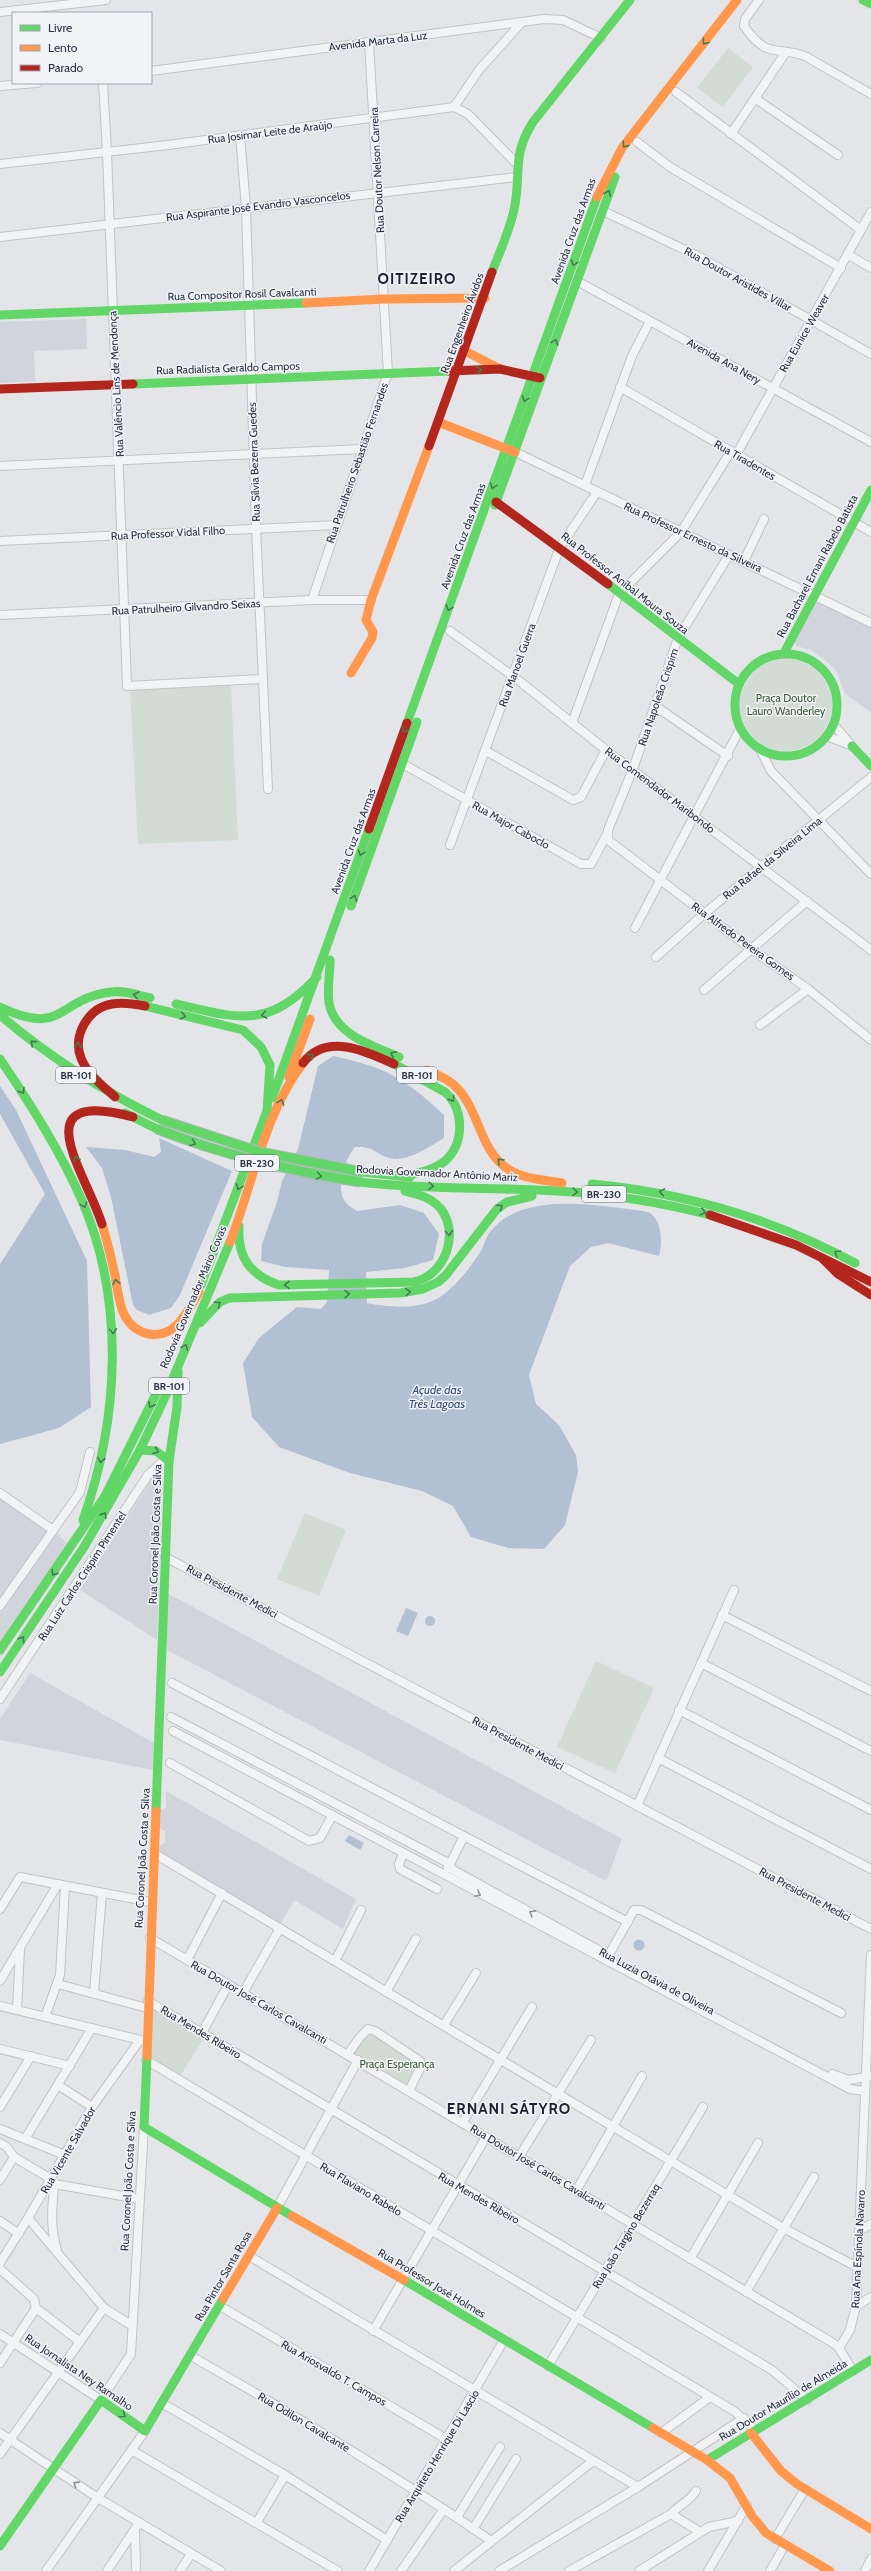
<svg xmlns="http://www.w3.org/2000/svg" width="871" height="2571" viewBox="0 0 871 2571" font-family="Cabin,sans-serif">
<style>
.built{fill:#d1d4db}
.green{fill:#d3dcd4}
.water{fill:#b2c0d3}
.lines{fill:none;stroke-linecap:round;stroke-linejoin:round}
.street-casing{stroke:#c1c3c6;stroke-width:10}
.street{stroke:#f2f3f5;stroke-width:8}
.fast{stroke:#63d668;stroke-width:9}
.slow{stroke:#ff974d;stroke-width:9}
.jam{stroke:#b3261e;stroke-width:9}
.fast-bridge-casing{stroke:#b5b8bd;stroke-width:11;stroke-linecap:butt}
.fast-bridge{stroke:#63d668;stroke-width:9}
.oneway{stroke:#447b53}
.oneway2{stroke:#8e929c}
.labels{text-anchor:middle;stroke-width:3;stroke-linejoin:round;paint-order:stroke}
.shield{fill:#f1f3f7;stroke:#666b78;stroke-width:1}
.shield-label{font-size:10px;font-weight:bold;fill:#2a3142}
.street-label{font-size:11px;fill:#2a3142;stroke:#f1f3f7}
.park-label{font-size:11px;fill:#3c5d37;stroke:#f1f3f7}
.water-label{font-size:12px;font-style:italic;fill:#344d76;stroke:#f1f3f7}
.district-label{font-size:15px;font-weight:bold;letter-spacing:1px;fill:#1c2233;stroke:#f1f3f7}
</style>
<rect width="100%" height="100%" fill="#e3e5e8"/>
<g class="built">
<path d="M86,319L87,349L34,351L35,381L0,383V322Z"/>
<path d="M818,602L871,628V712L845,694L836,670L824,659L811,650L796,646L794,641L815,603Z"/>
<path d="M160,1467H163L157,1640L80,1590Z"/>
<path d="M0,1493L53,1530L74,1550L0,1659Z"/>
<path d="M167,1593L622,1839L606,1881L167,1650Z"/>
<path d="M30,1673L154,1743L153,1770L0,1740V1719Z"/>
<path d="M166,1791L356,1899L343,1929L294,1900L280,1925L158,1854V1847L165,1843V1831L159,1827L160,1810L166,1808Z"/>
</g>
<g class="green">
<path d="M728,48L753,67L723,107L697,88Z"/>
<circle cx="786" cy="705" r="46"/>
<path d="M231,684L238,840L138,844L130,688Z"/>
<path d="M305,1513L346,1530L319,1596L277,1579Z"/>
<path d="M596,1661L654,1688L615,1773L557,1747Z"/>
<path d="M154,2009L204,2038L179,2078L149,2059L151,2012Z"/>
<path d="M369,2031L418,2064L408,2089L351,2053Z"/>
</g>
<g class="water">
<path d="M333,1056C385,1067 405,1078 444,1115V1138C430,1146 407,1163 390,1158C374,1154 376,1146 355,1147C346,1157 337,1185 343,1198C346,1204 352,1208 357,1211L400,1205L424,1213L439,1234L433,1260L405,1268L366,1272L367,1303C385,1307 412,1309 430,1302C450,1295 470,1268 481,1251C484,1245 486,1237 490,1232C523,1190 598,1206 643,1211C662,1213 663,1241 659,1256L608,1243L591,1247L570,1266L529,1375L536,1404L559,1425L576,1455L578,1472L565,1525L544,1549L508,1548L471,1537L453,1506L422,1491L350,1473L279,1447L252,1417L243,1363L259,1338L297,1307L321,1309L327,1302L329,1270L285,1267L261,1261L262,1244L277,1202L282,1181L298,1149L318,1066Z"/>
<path d="M0,1086L16,1110L87,1261L91,1407L59,1428L0,1444V1264L45,1194L0,1114Z"/>
<path d="M159,1138L232,1171L180,1295L171,1308L149,1315L137,1310L133,1305L111,1197L102,1168L86,1147L125,1150L154,1157L161,1152Z"/>
<path d="M406,1608L418,1613L408,1636L396,1631Z"/>
<circle cx="430" cy="1621" r="5"/>
<path d="M349,1835L364,1843L360,1850L345,1841Z"/>
<circle cx="639" cy="1945" r="5.5"/>
</g>
<g class="lines">
<defs>
<g id="street">
<path d="M759,0L745,19L744,26C768,60 774,45 805,56L871,94"/>
<path d="M0,12L106,0"/>
<path d="M151,71L544,19L563,20L601,38"/>
<path d="M103,83L107,152L127,686L263,679"/>
<path d="M0,86L37,83"/>
<path d="M676,92L861,230"/>
<path d="M756,99L838,155"/>
<path d="M454,107L479,70L522,22"/>
<path d="M731,134L786,52"/>
<path d="M240,135L246,208L256,528L268,789"/>
<path d="M637,142L670,167L841,268"/>
<path d="M0,164L168,145L454,107L468,114L516,163"/>
<path d="M601,210L698,256L871,354"/>
<path d="M0,237L517,177"/>
<path d="M849,255L871,268"/>
<path d="M577,281L871,442"/>
<path d="M620,387L871,532"/>
<path d="M515,452L871,623"/>
<path d="M736,455L871,212"/>
<path d="M0,466L362,449"/>
<path d="M585,485L632,356L650,321"/>
<path d="M0,541L336,525"/>
<path d="M729,555L678,638L633,769L608,830V840L751,949L808,989L871,1040"/>
<path d="M744,561L764,519"/>
<path d="M312,600L388,373L369,42"/>
<path d="M0,615L312,600H371"/>
<path d="M450,631L513,676L606,750L871,950"/>
<path d="M655,706L728,756"/>
<path d="M572,723L619,594L681,532L731,451"/>
<path d="M834,725L852,746"/>
<path d="M827,736L850,745"/>
<path d="M760,749L771,771L871,874"/>
<path d="M486,751L573,800L581,797L606,750"/>
<path d="M403,764L581,864H591L607,834"/>
<path d="M450,845L560,547L597,492"/>
<path d="M635,928L740,729"/>
<path d="M656,957L705,913L871,777"/>
<path d="M704,990L807,901"/>
<path d="M760,1025L808,989"/>
<path d="M0,1493L53,1530"/>
<path d="M165,1557L871,1929"/>
<path d="M0,1606L80,1492L90,1452"/>
<path d="M722,1615L871,1691"/>
<path d="M701,1663L871,1751"/>
<path d="M172,1683L628,1922"/>
<path d="M0,1699L148,1475L161,1463L169,1461"/>
<path d="M679,1710L871,1810"/>
<path d="M171,1717L450,1864"/>
<path d="M173,1731L850,2089L864,2091"/>
<path d="M658,1758L871,1869"/>
<path d="M170,1763L309,1841L320,1838L332,1816"/>
<path d="M637,1806L734,1590"/>
<path d="M403,1853L399,1864L400,1869L437,1889"/>
<path d="M155,1854L785,2229L857,2267"/>
<path d="M448,1867L609,1956"/>
<path d="M448,1868L464,1836"/>
<path d="M0,1909L20,1877L151,1902"/>
<path d="M150,1938L833,2343L839,2348L853,2371"/>
<path d="M187,1960L222,1893"/>
<path d="M606,1960L634,1910H641L841,2013"/>
<path d="M335,1961L361,1910"/>
<path d="M0,1981L58,1884"/>
<path d="M58,1984L147,2008"/>
<path d="M386,1992L416,1939"/>
<path d="M94,1993L102,1893"/>
<path d="M243,1993L280,1928"/>
<path d="M148,2001L772,2370L807,2400"/>
<path d="M0,2006L145,2041"/>
<path d="M17,2010L20,1949"/>
<path d="M45,2017L60,1975L65,1886"/>
<path d="M444,2025L476,1973"/>
<path d="M202,2033L228,1985"/>
<path d="M0,2049L70,2066"/>
<path d="M348,2054L360,2037L368,2029L375,2031L420,2061V2068L409,2091"/>
<path d="M146,2060L734,2411L756,2431"/>
<path d="M832,2074L849,2080L871,2076"/>
<path d="M58,2085L92,2107"/>
<path d="M0,2107L31,2056"/>
<path d="M463,2122L532,2007"/>
<path d="M0,2129L65,2155"/>
<path d="M25,2139L92,2028"/>
<path d="M0,2143L7,2147L14,2157L51,2179"/>
<path d="M519,2157L591,2040"/>
<path d="M0,2180L14,2157"/>
<path d="M49,2183L139,2199"/>
<path d="M54,2186C52,2208 50,2228 57,2250"/>
<path d="M576,2191L642,2076"/>
<path d="M277,2208L358,2060"/>
<path d="M28,2218L104,2308L131,2325"/>
<path d="M0,2221L19,2234"/>
<path d="M859,2231L871,2224"/>
<path d="M249,2256L638,2487"/>
<path d="M690,2259L758,2143"/>
<path d="M0,2263L28,2218L92,2107L140,2040"/>
<path d="M0,2269L34,2299L36,2308L79,2341"/>
<path d="M746,2292L814,2177"/>
<path d="M220,2306L448,2440"/>
<path d="M856,2306L871,2297"/>
<path d="M373,2331L486,2137"/>
<path d="M0,2334L101,2400L131,2354L144,2127"/>
<path d="M839,2348L850,2330L856,2306L871,1955"/>
<path d="M191,2356C293,2414 393,2474 490,2540"/>
<path d="M0,2363L36,2308"/>
<path d="M548,2366L703,2107"/>
<path d="M162,2403L285,2475L387,2540"/>
<path d="M0,2433L98,2498L221,2571"/>
<path d="M661,2433L710,2397"/>
<path d="M133,2451L338,2571"/>
<path d="M0,2454L104,2308"/>
<path d="M671,2514C679,2505 690,2501 696,2491"/>
<path d="M457,2517L500,2447"/>
<path d="M257,2522L285,2475"/>
<path d="M135,2529L136,2571"/>
<path d="M473,2529L516,2459"/>
<path d="M775,2539L805,2489"/>
<path d="M46,2571L145,2431"/>
<path d="M107,2571L139,2523"/>
<path d="M180,2571L191,2554"/>
<path d="M369,2571L504,2340"/>
<path d="M401,2571L444,2509"/>
<path d="M454,2571L593,2461"/>
<path d="M499,2571L638,2487L744,2418"/>
<path d="M569,2571L671,2514L700,2532"/>
<path d="M639,2571L709,2527L738,2521"/>
<path d="M708,2571L747,2505"/>
<path d="M770,2571L785,2545"/>
<path d="M865,2571L871,2559"/>
</g>
</defs>
<use href="#street" class="street-casing"/>
<use href="#street" class="street"/>
<g class="fast">
<path d="M863,0L871,4"/>
<path d="M492,272C500,251 511,228 515,205C521,171 512,155 533,122L630,0"/>
<path d="M0,315L306,303"/>
<path d="M133,384L449,371"/>
<path d="M495,505L615,177"/>
<path d="M608,584L739,684"/>
<path d="M784,653L871,490"/>
<circle cx="786" cy="705" r="51"/>
<path d="M407,723L597,197"/>
<path d="M852,746L871,766"/>
<path d="M351,906L417,722"/>
<path d="M330,960C330,974 327,989 329,1003C335,1035 373,1046 399,1057"/>
<path d="M176,1004C240,1019 268,1029 317,977"/>
<path d="M145,1006L243,1030L261,1047L270,1065L267,1111L201,1285"/>
<path d="M0,1007C64,1038 58,998 111,992C124,990 137,995 150,998"/>
<path d="M0,1015C50,1058 103,1091 162,1120"/>
<path d="M0,1059C31,1105 61,1152 83,1203C125,1303 119,1419 83,1520"/>
<path d="M394,1064L445,1092C464,1109 465,1143 445,1161C434,1170 419,1173 405,1176"/>
<path d="M272,1098L369,829"/>
<path d="M125,1113L157,1129"/>
<path d="M362,1172L410,1177"/>
<path d="M360,1182C426,1190 492,1187 557,1191C609,1194 660,1202 710,1215"/>
<path d="M592,1184C686,1193 772,1218 855,1263"/>
<path d="M239,1226C237,1257 250,1275 279,1285L414,1282C445,1275 460,1234 441,1209C432,1198 418,1194 405,1191"/>
<path d="M200,1323L220,1302L229,1298L400,1293L423,1289L438,1282L446,1275L497,1209L507,1202L532,1196"/>
<path d="M140,1450L156,1451L169,1461"/>
<path d="M0,1650L105,1496L160,1386"/>
<path d="M0,1672L84,1547L140,1450L166,1395L230,1242"/>
<path d="M156,1811L169,1461L177,1407L178,1371"/>
<path d="M147,2056L144,2127L292,2216"/>
<path d="M404,2280L653,2428"/>
<path d="M707,2460L871,2360"/>
<path d="M0,2546L101,2400L145,2431L223,2299"/>
</g>
<g class="slow">
<path d="M597,197L622,148L737,0"/>
<path d="M306,303L384,299L485,298"/>
<path d="M465,351L500,369"/>
<path d="M438,422L515,452"/>
<path d="M351,673L372,638L373,632L366,620L371,600L429,446"/>
<path d="M427,1070C438,1075 450,1080 458,1089C480,1113 480,1151 508,1169C524,1179 545,1180 562,1183"/>
<path d="M289,1077L310,1019"/>
<path d="M102,1224C107,1240 111,1257 115,1275C119,1298 120,1328 149,1334C175,1339 188,1311 199,1292"/>
<path d="M230,1242C253,1184 264,1114 303,1063"/>
<path d="M147,2056L156,1811"/>
<path d="M292,2216L404,2280"/>
<path d="M223,2299L277,2208"/>
<path d="M653,2428L707,2460L730,2478L752,2516L766,2533L830,2571"/>
<path d="M751,2433L781,2471L797,2484L871,2529"/>
</g>
<g class="jam">
<path d="M449,371L500,369L540,378"/>
<path d="M0,389L133,384"/>
<path d="M429,446L492,272"/>
<path d="M496,502L608,584"/>
<path d="M369,829L407,723"/>
<path d="M303,1063C326,1032 366,1051 394,1064"/>
<path d="M115,1097C103,1086 87,1074 81,1058C72,1036 88,1008 112,1004C123,1002 135,1004 145,1006"/>
<path d="M710,1215L796,1245L871,1282"/>
<path d="M102,1224C86,1173 21,1087 133,1117"/>
<path d="M823,1259L838,1274L871,1295"/>
</g>
<defs>
<g id="fast-bridge">
<path d="M162,1120L260,1152L362,1172"/>
<path d="M157,1129C223,1155 290,1171 360,1182"/>
</g>
</defs>
<use href="#fast-bridge" class="fast-bridge-casing"/>
<use href="#fast-bridge" class="fast-bridge"/>
</g>
<defs><path id="oneway-chevron" d="M-2-3.5L2.5 0L-2 3.5" fill="none" stroke-width="1.6" stroke-linecap="round" stroke-linejoin="round"/></defs>
<g class="oneway">
<use href="#oneway-chevron" transform="translate(705 42) rotate(128)"/>
<use href="#oneway-chevron" transform="translate(625 145) rotate(127)"/>
<use href="#oneway-chevron" transform="translate(608 193) rotate(-68)"/>
<use href="#oneway-chevron" transform="translate(574 263) rotate(110)"/>
<use href="#oneway-chevron" transform="translate(555 342) rotate(-70)"/>
<use href="#oneway-chevron" transform="translate(479 370) rotate(-3)"/>
<use href="#oneway-chevron" transform="translate(525 399) rotate(110)"/>
<use href="#oneway-chevron" transform="translate(493 486) rotate(110)"/>
<use href="#oneway-chevron" transform="translate(449 608) rotate(110)"/>
<use href="#oneway-chevron" transform="translate(405 730) rotate(110)"/>
<use href="#oneway-chevron" transform="translate(361 853) rotate(110)"/>
<use href="#oneway-chevron" transform="translate(354 898) rotate(-69)"/>
<use href="#oneway-chevron" transform="translate(136 995) rotate(-167)"/>
<use href="#oneway-chevron" transform="translate(264 1015) rotate(169)"/>
<use href="#oneway-chevron" transform="translate(183 1016) rotate(13)"/>
<use href="#oneway-chevron" transform="translate(33 1043) rotate(-140)"/>
<use href="#oneway-chevron" transform="translate(78 1045) rotate(-87)"/>
<use href="#oneway-chevron" transform="translate(393 1054) rotate(-155)"/>
<use href="#oneway-chevron" transform="translate(311 1056) rotate(-37)"/>
<use href="#oneway-chevron" transform="translate(22 1091) rotate(58)"/>
<use href="#oneway-chevron" transform="translate(452 1099) rotate(55)"/>
<use href="#oneway-chevron" transform="translate(281 1102) rotate(-70)"/>
<use href="#oneway-chevron" transform="translate(193 1143) rotate(21)"/>
<use href="#oneway-chevron" transform="translate(76 1159) rotate(-115)"/>
<use href="#oneway-chevron" transform="translate(500 1161) rotate(-136)"/>
<use href="#oneway-chevron" transform="translate(319 1176) rotate(9)"/>
<use href="#oneway-chevron" transform="translate(431 1186) rotate(2)"/>
<use href="#oneway-chevron" transform="translate(239 1187) rotate(111)"/>
<use href="#oneway-chevron" transform="translate(575 1192) rotate(4)"/>
<use href="#oneway-chevron" transform="translate(662 1192) rotate(-170)"/>
<use href="#oneway-chevron" transform="translate(84 1205) rotate(70)"/>
<use href="#oneway-chevron" transform="translate(500 1207) rotate(-37)"/>
<use href="#oneway-chevron" transform="translate(703 1212) rotate(15)"/>
<use href="#oneway-chevron" transform="translate(449 1233) rotate(85)"/>
<use href="#oneway-chevron" transform="translate(837 1253) rotate(-150)"/>
<use href="#oneway-chevron" transform="translate(116 1282) rotate(-101)"/>
<use href="#oneway-chevron" transform="translate(287 1285) rotate(179)"/>
<use href="#oneway-chevron" transform="translate(408 1292) rotate(-5)"/>
<use href="#oneway-chevron" transform="translate(347 1294) rotate(-1)"/>
<use href="#oneway-chevron" transform="translate(218 1304) rotate(-35)"/>
<use href="#oneway-chevron" transform="translate(113 1331) rotate(86)"/>
<use href="#oneway-chevron" transform="translate(185 1347) rotate(-68)"/>
<use href="#oneway-chevron" transform="translate(151 1405) rotate(116)"/>
<use href="#oneway-chevron" transform="translate(156 1451) rotate(23)"/>
<use href="#oneway-chevron" transform="translate(101 1460) rotate(100)"/>
<use href="#oneway-chevron" transform="translate(104 1515) rotate(-58)"/>
<use href="#oneway-chevron" transform="translate(54 1573) rotate(125)"/>
<use href="#oneway-chevron" transform="translate(22 1639) rotate(-56)"/>
<use href="#oneway-chevron" transform="translate(123 2415) rotate(35)"/>
</g>
<g class="oneway2">
<use href="#oneway-chevron" transform="translate(478 1894) rotate(27)"/>
<use href="#oneway-chevron" transform="translate(532 1913) rotate(-151)"/>
<use href="#oneway-chevron" transform="translate(76 2484) rotate(-147)"/>
</g>
<g class="labels">
<g class="shield">
<rect x="56" y="1067" width="40" height="16" rx="3"/>
<rect x="397" y="1067" width="40" height="16" rx="3"/>
<rect x="235" y="1155" width="44" height="16" rx="3"/>
<rect x="582" y="1186" width="44" height="16" rx="3"/>
<rect x="149" y="1378" width="40" height="16" rx="3"/>
</g>
<g class="shield-label">
<text x="76" y="1079">BR-101</text>
<text x="417" y="1079">BR-101</text>
<text x="257" y="1167">BR-230</text>
<text x="604" y="1198">BR-230</text>
<text x="169" y="1390">BR-101</text>
</g>
<g class="street-label">
<text transform="translate(378 41) rotate(-7)" y="4">Avenida Marta da Luz</text>
<text transform="translate(270 132) rotate(-7)" y="4">Rua Josimar Leite de Araújo</text>
<text transform="translate(377 170) rotate(-93)" y="4">Rua Doutor Nelson Carreira</text>
<text transform="translate(258 206) rotate(-7)" y="4">Rua Aspirante José Evandro Vasconcelos</text>
<text transform="translate(573 231) rotate(-70)" y="4">Avenida Cruz das Armas</text>
<text transform="translate(738 279) rotate(29)" y="4">Rua Doutor Aristides Villar</text>
<text transform="translate(242 294) rotate(-2)" y="4">Rua Compositor Rosil Cavalcanti</text>
<text transform="translate(462 323) rotate(-70)" y="4">Rua Engenheiro Ávidos</text>
<text transform="translate(804 333) rotate(-60)" y="4">Rua Eunice Weaver</text>
<text transform="translate(724 361) rotate(29)" y="4">Avenida Ana Nery</text>
<text transform="translate(228 368) rotate(-2)" y="4">Rua Radialista Geraldo Campos</text>
<text transform="translate(116 384) rotate(-93)" y="4">Rua Valêncio Lins de Mendonça</text>
<text transform="translate(745 460) rotate(30)" y="4">Rua Tiradentes</text>
<text transform="translate(254 462) rotate(-92)" y="4">Rua Sílvia Bezerra Guedes</text>
<text transform="translate(357 463) rotate(-71)" y="4">Rua Patrulheiro Sebastião Fernandes</text>
<text transform="translate(168 533) rotate(-3)" y="4">Rua Professor Vidal Filho</text>
<text transform="translate(463 536) rotate(-70)" y="4">Avenida Cruz das Armas</text>
<text transform="translate(693 537) rotate(25)" y="4">Rua Professor Ernesto da Silveira</text>
<text transform="translate(817 566) rotate(-62)" y="4">Rua Bacharel Ernani Rabelo Batista</text>
<text transform="translate(625 583) rotate(38)" y="4">Rua Professor Aníbal Moura Souza</text>
<text transform="translate(186 607) rotate(-3)" y="4">Rua Patrulheiro Gilvandro Seixas</text>
<text transform="translate(517 665) rotate(-70)" y="4">Rua Manoel Guerra</text>
<text transform="translate(658 697) rotate(-71)" y="4">Rua Napoleão Crispim</text>
<text transform="translate(660 790) rotate(37)" y="4">Rua Comendador Maribondo</text>
<text transform="translate(511 825) rotate(29)" y="4">Rua Major Caboclo</text>
<text transform="translate(353 841) rotate(-70)" y="4">Avenida Cruz das Armas</text>
<text transform="translate(772 858) rotate(-39)" y="4">Rua Rafael da Silveira Lima</text>
<text transform="translate(743 941) rotate(36)" y="4">Rua Alfredo Pereira Gomes</text>
<text transform="translate(437 1173) rotate(3)" y="4">Rodovia Governador Antônio Mariz</text>
<text transform="translate(193 1297) rotate(-67)" y="4">Rodovia Governador Mário Covas</text>
<text transform="translate(155 1534) rotate(-88)" y="4">Rua Coronel João Costa e Silva</text>
<text transform="translate(82 1576) rotate(-57)" y="4">Rua Luiz Carlos Crispim Pimentel</text>
<text transform="translate(232 1591) rotate(28)" y="4">Rua Presidente Medici</text>
<text transform="translate(518 1743) rotate(28)" y="4">Rua Presidente Medici</text>
<text transform="translate(142 1858) rotate(-87)" y="4">Rua Coronel João Costa e Silva</text>
<text transform="translate(805 1894) rotate(28)" y="4">Rua Presidente Medici</text>
<text transform="translate(657 1981) rotate(28)" y="4">Rua Luzia Otávia de Oliveira</text>
<text transform="translate(259 2002) rotate(30)" y="4">Rua Doutor José Carlos Cavalcanti</text>
<text transform="translate(201 2032) rotate(31)" y="4">Rua Mendes Ribeiro</text>
<text transform="translate(68 2150) rotate(-60)" y="4">Rua Vicente Salvador</text>
<text transform="translate(538 2167) rotate(31)" y="4">Rua Doutor José Carlos Cavalcanti</text>
<text transform="translate(128 2181) rotate(-87)" y="4">Rua Coronel João Costa e Silva</text>
<text transform="translate(361 2189) rotate(31)" y="4">Rua Flaviano Rabelo</text>
<text transform="translate(479 2198) rotate(30)" y="4">Rua Mendes Ribeiro</text>
<text transform="translate(626 2236) rotate(-59)" y="4">Rua João Targino Bezerraq</text>
<text transform="translate(858 2249) rotate(-87)" y="4">Rua Ana Espínola Navarro</text>
<text transform="translate(223 2276) rotate(-60)" y="4">Rua Pintor Santa Rosa</text>
<text transform="translate(432 2283) rotate(31)" y="4">Rua Professor José Holmes</text>
<text transform="translate(79 2372) rotate(34)" y="4">Rua Jornalista Ney Ramalho</text>
<text transform="translate(334 2373) rotate(30)" y="4">Rua Ariosvaldo T. Campos</text>
<text transform="translate(783 2400) rotate(-31)" y="4">Rua Doutor Maurílio de Almeida</text>
<text transform="translate(304 2422) rotate(31)" y="4">Rua Odilon Cavalcante</text>
<text transform="translate(437 2456) rotate(-59)" y="4">Rua Arquiteto Henrique Di Lascio</text>
</g>
<g class="park-label">
<text x="786" y="702">Praça Doutor<tspan x="786" dy="13">Lauro Wanderley</tspan></text>
<text x="397" y="2068">Praça Esperança</text>
</g>
<g class="water-label">
<text x="437" y="1394">Açude das<tspan x="437" dy="14">Três Lagoas</tspan></text>
</g>
<g class="district-label">
<text x="417" y="284">OITIZEIRO</text>
<text x="509" y="2114">ERNANI SÁTYRO</text>
</g>
</g>
<rect x="12" y="12" width="140" height="72" fill="#f1f3f7" stroke="#a1a5af"/>
<rect x="20" y="25" width="20" height="6" fill="#63d668" stroke="#a1a5af"/>
<text x="48" y="32" font-size="12" fill="#2a3142">Livre</text>
<rect x="20" y="45" width="20" height="6" fill="#ff974d" stroke="#a1a5af"/>
<text x="48" y="52" font-size="12" fill="#2a3142">Lento</text>
<rect x="20" y="65" width="20" height="6" fill="#b3261e" stroke="#a1a5af"/>
<text x="48" y="72" font-size="12" fill="#2a3142">Parado</text>
</svg>
